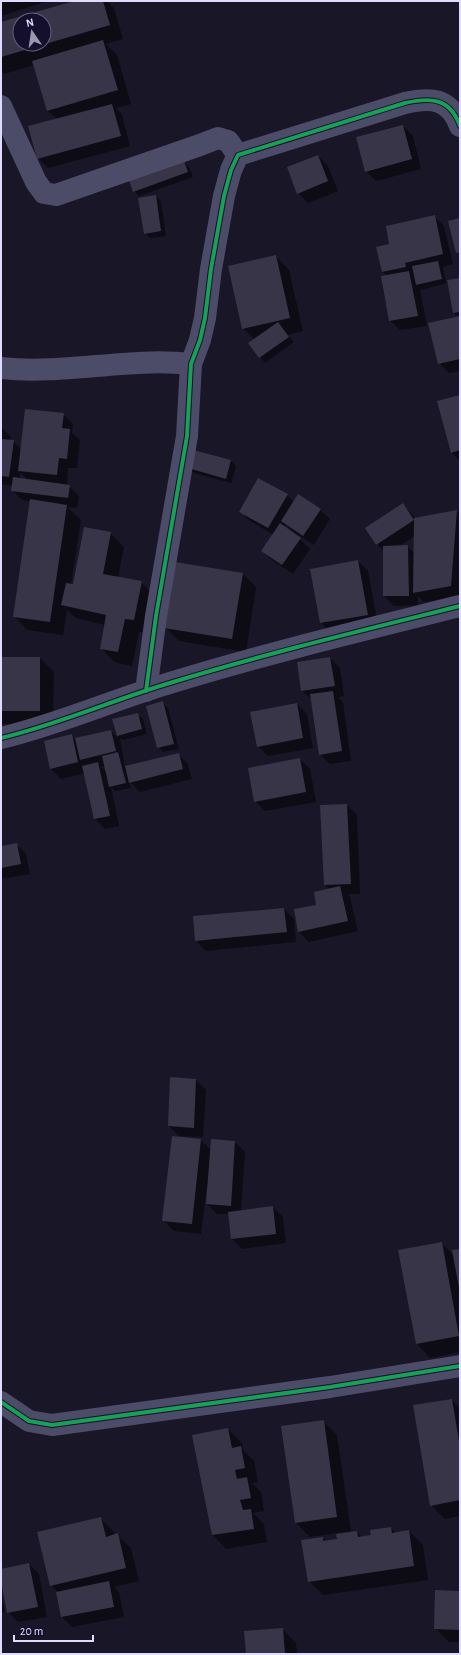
<svg xmlns="http://www.w3.org/2000/svg" width="461" height="1655" viewBox="0 0 461 1655" font-family="'Alegreya Sans',sans-serif">
<style>
.shadow{fill:#0007;fill-rule:evenodd}
.building{fill:#393548;fill-rule:evenodd}
.lines{fill:none;stroke-linecap:round;stroke-linejoin:round}
.minor{stroke:#4c4b68;stroke-width:22}
.cycleway-casing{stroke:#150f2e;stroke-width:6}
.cycleway{stroke:#1a9f57;stroke-width:4}
</style>
<rect width="100%" height="100%" fill="#191627"/>
<g class="shadow">
<path d="M1,1H48L1,16Z"/>
<path d="M77,1H107L114,8L123,39L106,44L117,55L131,104L116,108L122,115L130,146L48,168L38,158L57,119L48,111L34,65L4,74L1,70V23ZM20,20H44V44H20Z"/>
<path d="M403,126L413,136L421,169L376,181L366,171Z"/>
<path d="M318,156L328,166L338,191L308,203L298,193Z"/>
<path d="M184,162L189,167L193,177L139,196L134,191Z"/>
<path d="M156,196L161,201L166,236L150,238L145,233Z"/>
<path d="M434,216L444,226L453,264L443,267L446,282L460,279V371L449,373L439,363L459,317L454,313L448,283L420,290L427,326L400,330L390,320L387,276L383,272L390,244Z"/>
<path d="M276,256L289,270L303,331L288,335L294,342L265,363L250,344L255,340L243,328Z"/>
<path d="M1,283L3,289L1,290Z"/>
<path d="M460,396V461L451,452Z"/>
<path d="M63,414L73,424L72,433L80,440L77,468H68L67,486H69L79,496L77,508L67,507L81,520L71,585H74L110,533L124,547L118,578L141,582L155,596L148,633L139,632L132,666L114,662L101,648L105,625L76,618L67,610L63,635L27,630L14,616L31,501L22,500L12,490L13,486L1,484V427L11,437L10,441H13L22,450ZM20,472L28,480L20,479Z"/>
<path d="M194,451L231,461L236,466L231,483L194,473L189,468Z"/>
<path d="M259,479L287,495L294,502L320,510L330,519L314,545L297,534L296,535L310,549L293,574L273,561L263,551L274,535L250,521L240,511ZM286,525L295,533L294,534L284,528Z"/>
<path d="M403,504L416,519L457,511L460,514V596L424,602L418,596V605L394,606L384,596V551L377,544ZM415,536V554L407,546L398,547Z"/>
<path d="M358,561L368,571L378,625L331,633L321,623Z"/>
<path d="M243,574L256,587L246,652L179,641L166,628Z"/>
<path d="M1,658H40L54,672L53,724H1Z"/>
<path d="M330,658L340,668L344,696L338,697L343,702L351,761L330,764L320,754L312,700L302,691L298,663Z"/>
<path d="M163,703L168,708L179,749L163,752L158,747Z"/>
<path d="M297,704L307,714L313,748L268,756L258,746Z"/>
<path d="M137,714L143,719L147,734L123,740L120,738L125,767L178,754L188,764L192,779L140,792L129,781L131,788L115,791L111,787L119,826L105,829L95,819L85,773L61,779L51,769L71,735L75,739L111,731L118,738L114,720ZM105,766L107,772L101,767Z"/>
<path d="M300,759L310,769L316,802L265,811L255,801Z"/>
<path d="M347,805L357,815L360,894H348L350,897L358,931L309,942L299,932L329,889L325,885L322,806Z"/>
<path d="M16,844L26,854L30,874L1,879V847Z"/>
<path d="M284,909L294,919L296,942L206,951L196,941Z"/>
<path d="M196,1080L206,1090L203,1137L179,1136L169,1126Z"/>
<path d="M201,1140L211,1150L235,1142L245,1152L241,1211L273,1207L283,1217L286,1243L242,1249L232,1239L230,1214H217L207,1204L208,1185H207L201,1234L174,1231L164,1221Z"/>
<path d="M441,1243L455,1256L460,1250V1352L430,1358L417,1344L399,1251Z"/>
<path d="M451,1400L460,1408V1516L445,1519L431,1505Z"/>
<path d="M323,1421L337,1435L351,1531L310,1537L296,1523Z"/>
<path d="M228,1429L242,1443L243,1450L254,1461L258,1482L252,1483L261,1492L264,1511L253,1513L264,1524L267,1542L226,1549L213,1535Z"/>
<path d="M100,1518L114,1532L115,1535H117L131,1548L139,1581L114,1587L119,1592L124,1617L72,1627L62,1617L58,1592L51,1585Z"/>
<path d="M391,1528L396,1533L409,1531L423,1545L428,1580L323,1595L309,1581L322,1538L326,1542L338,1540L357,1532L362,1537L372,1536Z"/>
<path d="M29,1564L39,1574L47,1617L18,1622L8,1612L1,1570Z"/>
<path d="M460,1592V1642H449L435,1628Z"/>
<path d="M1,1594L5,1612L1,1613Z"/>
<path d="M282,1629L296,1643L297,1654H247Z"/>
</g>
<g class="building">
<path d="M74,1H103L110,25L1,57V22ZM20,20H44V44H20Z"/>
<path d="M103,40L118,90L47,111L32,61Z"/>
<path d="M112,104L121,136L37,159L28,126Z"/>
<path d="M403,125L412,159L365,172L356,137Z"/>
<path d="M318,155L328,181L297,194L287,167Z"/>
<path d="M184,161L188,172L133,192L129,180Z"/>
<path d="M156,195L161,231L144,234L138,198Z"/>
<path d="M435,215L443,254L405,263L406,267L382,272L376,247L389,244L386,226Z"/>
<path d="M460,218V252L456,253L448,221Z"/>
<path d="M276,255L290,318L242,329L228,266Z"/>
<path d="M438,261L442,279L416,285L412,266Z"/>
<path d="M409,271L418,316L389,321L381,276Z"/>
<path d="M460,278V312L453,313L447,280Z"/>
<path d="M460,316V359L438,364L428,323Z"/>
<path d="M278,322L289,337L259,358L248,343Z"/>
<path d="M460,395V450L451,453L437,401Z"/>
<path d="M25,409L64,413L62,428L70,429L67,459L59,458L57,475L18,471Z"/>
<path d="M1,439L14,440L9,477L1,476Z"/>
<path d="M193,450L231,460L226,479L188,468Z"/>
<path d="M13,477L70,485L68,498L11,491Z"/>
<path d="M258,478L288,494L268,528L239,512Z"/>
<path d="M298,494L321,509L303,536L281,521Z"/>
<path d="M30,499L67,505L50,622L13,617Z"/>
<path d="M403,503L414,520L376,545L365,528Z"/>
<path d="M457,510L451,586L413,593L414,518Z"/>
<path d="M280,523L301,538L282,565L261,551Z"/>
<path d="M84,527L111,532L103,574L142,581L134,620L125,619L118,652L100,649L106,615L61,605L66,583L73,584Z"/>
<path d="M408,545L409,596H383V546Z"/>
<path d="M358,560L368,615L320,623L310,569Z"/>
<path d="M175,562L243,573L232,639L164,628Z"/>
<rect x="1" y="657" width="39" height="54"/>
<path d="M330,657L335,686L301,691L297,662Z"/>
<path d="M333,691L342,751L319,755L310,694Z"/>
<path d="M163,701L174,744L157,748L146,706Z"/>
<path d="M297,703L303,738L257,747L250,712Z"/>
<path d="M138,713L142,729L117,736L112,719Z"/>
<path d="M111,730L116,751L80,760L75,738Z"/>
<path d="M72,734L78,762L50,769L44,741Z"/>
<path d="M118,752L126,783L109,787L102,756Z"/>
<path d="M179,753L183,769L129,783L125,766Z"/>
<path d="M300,758L306,792L254,802L248,768Z"/>
<path d="M98,762L110,816L94,819L82,766Z"/>
<path d="M347,804L351,884L324,885L320,805Z"/>
<path d="M17,843L21,864L1,868V846Z"/>
<path d="M340,886L348,921L298,932L294,909L316,905L314,892Z"/>
<path d="M284,908L287,932L195,941L193,916Z"/>
<path d="M170,1077L196,1079L194,1128L168,1126Z"/>
<path d="M172,1136L201,1139L192,1224L162,1221Z"/>
<path d="M211,1139L235,1141L231,1206L206,1204Z"/>
<path d="M273,1206L276,1234L231,1239L228,1212Z"/>
<path d="M442,1242L459,1336L416,1344L398,1250Z"/>
<path d="M460,1249V1288H459L452,1250Z"/>
<path d="M452,1399L460,1447V1500L430,1506L413,1405Z"/>
<path d="M324,1420L337,1517L295,1523L281,1426Z"/>
<path d="M228,1428L232,1448L241,1446L245,1468L235,1470L237,1479L247,1477L251,1498L240,1500L243,1510L251,1509L254,1529L212,1535L192,1435Z"/>
<path d="M101,1517L106,1537L118,1533L126,1568L50,1586L37,1532Z"/>
<path d="M391,1527L392,1533L409,1530L414,1566L308,1582L301,1540L323,1537V1541L337,1539L336,1534L357,1531L358,1537L371,1535L370,1530Z"/>
<path d="M29,1563L38,1607L7,1613L1,1581V1569Z"/>
<path d="M109,1581L114,1607L61,1617L56,1592Z"/>
<path d="M435,1590L460,1591V1630L434,1629Z"/>
<path d="M283,1628L285,1654H246L244,1631Z"/>
</g>
<g class="lines">
<g class="minor">
<path d="M1,106L36,182L44,193L56,195L200,145L218,138L228,141L238,155"/>
<path d="M1,368C64,375 128,357 191,364"/>
<path d="M146,691L156,616L187,436L191,364L200,340L205,318L211,269L224,196L231,170L238,155L405,103C431,97 450,98 460,126"/>
<path d="M1,738C60,724 115,699 173,682C268,653 364,630 460,606"/>
<path d="M1,1402L29,1421L52,1425L330,1387L460,1366"/>
</g>
<defs>
<g id="cycleway">
<path d="M146,691L156,616L187,436L191,364L200,340L205,318L211,269L224,196L231,170L238,155L405,103C431,97 450,98 460,126"/>
<path d="M1,738C60,724 115,699 173,682C268,653 364,630 460,606"/>
<path d="M1,1402L29,1421L52,1425L330,1387L460,1366"/>
</g>
</defs>
<use href="#cycleway" class="cycleway-casing"/>
<use href="#cycleway" class="cycleway"/>
</g>
<rect width="461" height="1655" fill="none" stroke="#e0dcff" stroke-width="4"/>
<g transform="translate(32 32) rotate(347)"><circle r="19" fill="#150f2e" stroke="#666182"/>
<path d="M0-3L7 15L0 10L-7 15Z" fill="#9a97b3"/>
<text y="-6" font-size="11" font-weight="bold" text-anchor="middle" fill="#e0dcff">N</text>
</g>
<path d="M14 1635v6h79v-6" fill="none" stroke="#e0dcff" stroke-width="2"/>
<text x="20" y="1635" font-size="12" fill="#e0dcff" stroke="#150f2e" stroke-width="3" paint-order="stroke">20 m</text>
</svg>
